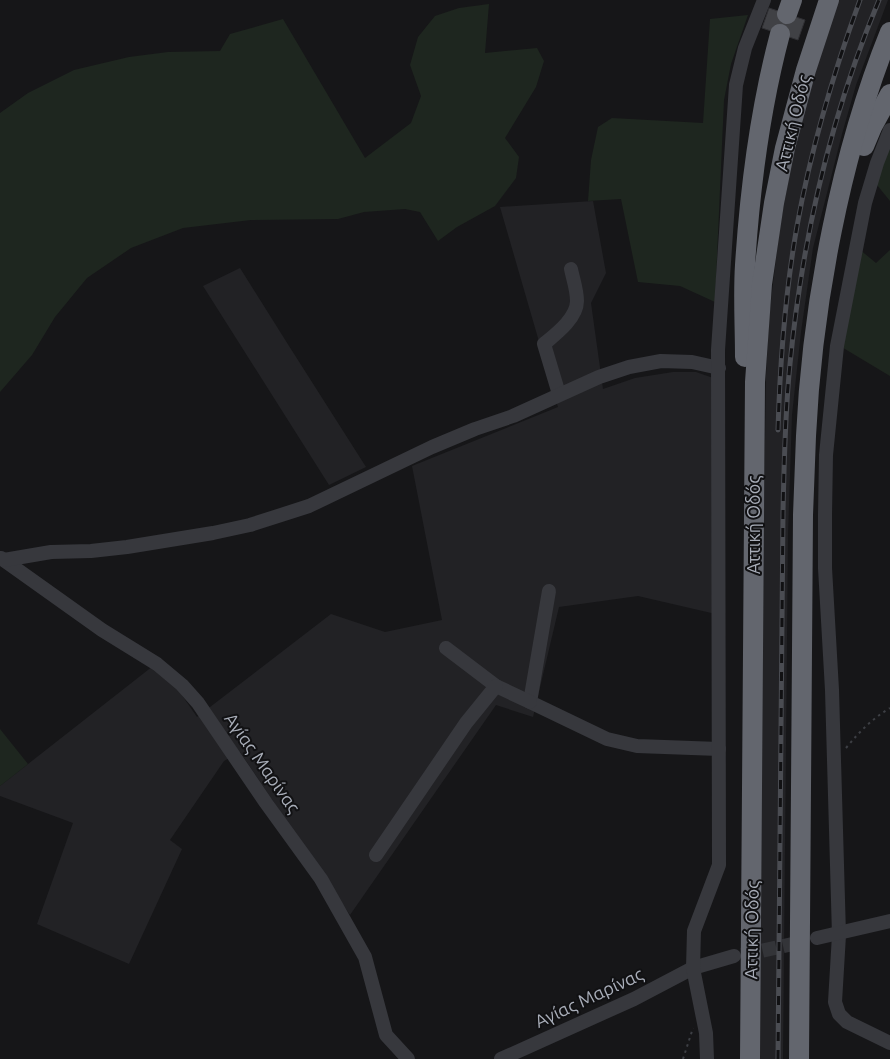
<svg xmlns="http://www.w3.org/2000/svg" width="890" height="1059" viewBox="0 0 890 1059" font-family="Ubuntu,sans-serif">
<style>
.built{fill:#222225}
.green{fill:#1e261f}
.building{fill:#404145;stroke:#303034}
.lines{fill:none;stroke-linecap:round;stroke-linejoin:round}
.minor-tunnel{stroke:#333438;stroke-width:14;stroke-dasharray:14 7;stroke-linecap:butt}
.path{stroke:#3d3f44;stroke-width:2;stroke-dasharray:2.5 4;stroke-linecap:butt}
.minor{stroke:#37383d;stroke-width:14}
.highway{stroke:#63666e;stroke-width:20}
.rail-casing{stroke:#4a4c52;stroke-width:5}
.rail{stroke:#111113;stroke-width:3;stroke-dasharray:9;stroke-linecap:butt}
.labels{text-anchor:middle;stroke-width:4;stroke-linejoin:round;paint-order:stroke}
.street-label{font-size:18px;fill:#a8adb8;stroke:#111113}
</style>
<rect width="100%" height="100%" fill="#161618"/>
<g class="built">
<path d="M838,0H888L856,85L842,134L813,248L801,332L792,415L788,535L783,1059H758L764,506L766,375L769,317L779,233L791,164L810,87Z"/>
<path d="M593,201L606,273L591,303L603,389L635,378L673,372H696L716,379L720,615L638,596L559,607L533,717L496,705L350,915L240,752L224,761L170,840L182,849L129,964L37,924L73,823L0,796V786L153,666L177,688L197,717L331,614L385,632L442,620L412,466L558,407L500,207Z"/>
<path d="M240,268L289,346L366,467L329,485L203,286Z"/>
</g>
<g class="green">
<path d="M489,4L485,53L537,48L544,61L536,87L505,138L519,157L516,178L495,206L457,227L438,241L420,212L405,209L364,212L338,219L251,220L183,228L131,248L87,278L55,317L32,355L0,392V113L28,93L74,70L129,57L168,52L220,51L230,34L283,19L365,158L411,123L421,96L410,65L418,37L435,16L459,8Z"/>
<path d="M748,15L731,64L724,100L715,302L680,286L638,282L621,199L588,201L591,160L598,127L612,118L703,123L710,19Z"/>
<path d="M890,137V201L873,180Z"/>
<path d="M859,249L876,263L890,250V376L840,346Z"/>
<path d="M0,729L28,764L0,786Z"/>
</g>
<path class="building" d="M769,8L805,20L798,40L762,28Z"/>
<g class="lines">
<path class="minor-tunnel" d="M742,955L807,941"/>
<g class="path">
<path d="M846,748C860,731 872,719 890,708"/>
<path d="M683,1059L693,1028"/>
</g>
<g class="minor">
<path d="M890,130L877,163L865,203L837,346L826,455L825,515V568L832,690L839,935L835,1002L839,1014L847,1022L890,1043"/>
<path d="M559,394L544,344C556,334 577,318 577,301C577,290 573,279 571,269"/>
<path d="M1,558L102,630L157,664L182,685L198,703L266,803L321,879L365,957L386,1035L408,1059"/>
<path d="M4,560L51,552L91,551L127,547L213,533L250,525L309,506L432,447L475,429L513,416L599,377L629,367L661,361L692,362L719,368"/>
<path d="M549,591L530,702L607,739L637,746L719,749"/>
<path d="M446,648L496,686L530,702"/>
<path d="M376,855L466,723L496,686"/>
<path d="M817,938L890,921"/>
<path d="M501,1059L634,999L693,968L734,956"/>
<path d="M707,1059L706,1033L693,968L694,931L719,865L718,350L736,85L745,48L764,0"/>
</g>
<g class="highway">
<path d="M787,14L792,0"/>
<path d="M864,146L872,127L890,94"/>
<path d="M745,357C745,326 743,295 745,265C750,188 760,109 780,34"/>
<path d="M750,1059L755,382L762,284L774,203L785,148L806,70L829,0"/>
<path d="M799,1059L803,515C804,489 805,462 806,436C812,305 841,153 890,32"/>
</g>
<defs>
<g id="rail">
<path d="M778,430C780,362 785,294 797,226C811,149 833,74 860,0"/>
<path d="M778,1059L783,512C784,462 785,413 790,364C802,240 831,115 879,0"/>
</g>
</defs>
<use href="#rail" class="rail-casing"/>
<use href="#rail" class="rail"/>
</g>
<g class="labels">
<g class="street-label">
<text transform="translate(793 123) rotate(-76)" y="6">Αττική Οδός</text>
<text transform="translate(754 525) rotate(-90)" y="6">Αττική Οδός</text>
<text transform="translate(262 763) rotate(55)" y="6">Αγίας Μαρίνας</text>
<text transform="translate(752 930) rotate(-89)" y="6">Αττική Οδός</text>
<text transform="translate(589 998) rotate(-25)" y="6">Αγίας Μαρίνας</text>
</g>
</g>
</svg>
